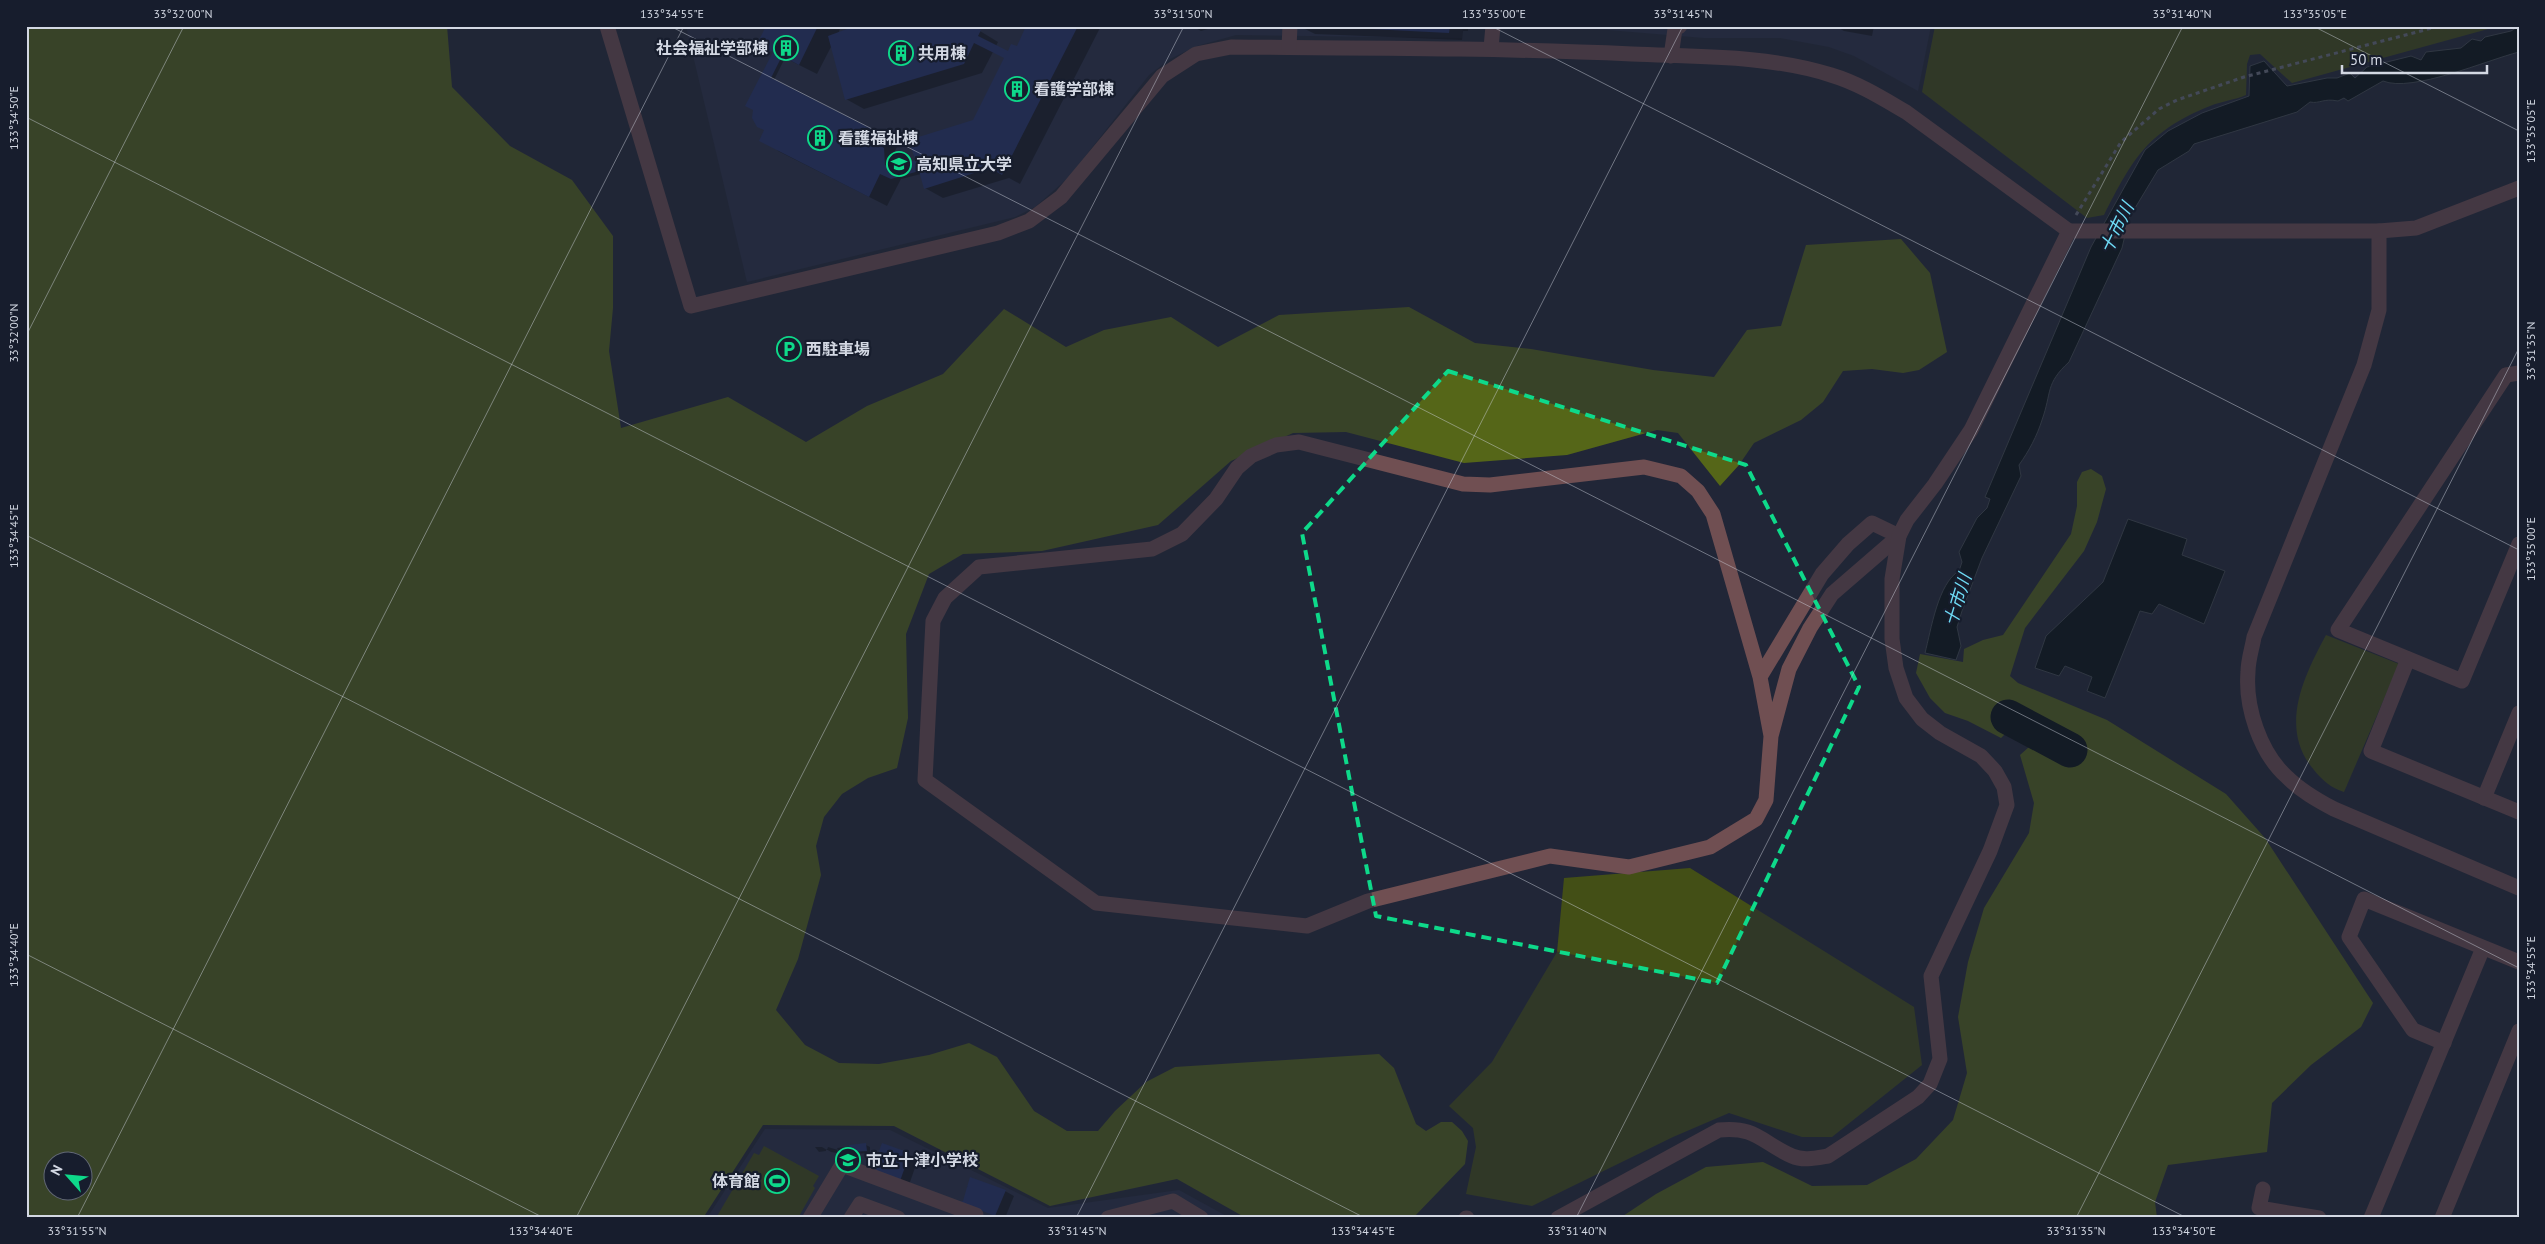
<svg xmlns="http://www.w3.org/2000/svg" width="2545" height="1244" viewBox="0 0 2545 1244" font-family="'PT Sans','Noto Sans JP',sans-serif">
<style>
.built{fill:#283047}
.green{fill:#434f16}
.forest{fill:#556618;fill-rule:evenodd}
.water{fill:#030e11;stroke:#414b50}
.shadow{fill:#0007;fill-rule:evenodd}
.lines{fill:none;stroke-linecap:round;stroke-linejoin:round}
.river{stroke:#030e11;stroke-width:35}
.building{fill:#24336d}
.path{stroke:#6e7381;stroke-width:3;stroke-dasharray:4 4;stroke-linecap:butt}
.minor{stroke:#704f52;stroke-width:15}
.marked{fill:none;stroke:#0ed98a;stroke-width:4;stroke-dasharray:10 6;stroke-linejoin:round}
.ticks{fill:none;stroke:#d3d8e3;stroke-width:1;stroke-opacity:0.45}
.labels{text-anchor:middle;stroke-width:4.5;stroke-linejoin:round;paint-order:stroke}
.poi-label{font-size:16px;font-weight:bold;fill:#d3d8e3;stroke:#171d2d;text-anchor:start}
.water-label{font-size:18px;font-style:italic;fill:#6edbf5;stroke:#171d2d}
.neatline{fill:none;stroke:#d3d8e3;stroke-width:2}
.ticks-label{font-size:12px;text-anchor:middle;fill:#d3d8e3}
</style>
<rect width="100%" height="100%" fill="#212637"/>
<g class="built">
<path d="M686,26H1463L1462,38L1236,35L1197,46L1170,59L1149,75L1069,177L1035,207L1015,217L747,282Z"/>
<path d="M1560,26H1931L1918,91L1854,56L1829,47L1780,38H1704Z"/>
<path d="M765,1129L890,1130L1048,1208L1179,1190L1230,1218H707Z"/>
</g>
<g class="green">
<path d="M1935,26H2499L2292,83L2260,54L2250,55L2247,64L2246,95C2235,100 2222,101 2210,106C2148,131 2133,158 2104,215L2087,218L1922,92Z"/>
<path d="M2326,635L2399,664L2344,792C2331,788 2322,780 2314,770C2278,728 2304,676 2326,635Z"/>
<path d="M1690,868L1914,1007L1922,1065L1832,1137H1802L1729,1113L1673,1137L1532,1206L1466,1194L1476,1147L1473,1128L1449,1106L1492,1062L1557,952L1564,878Z"/>
<path d="M764,1146L819,1176L813,1186L815,1188L798,1218H716L754,1153L759,1155Z"/>
</g>
<g class="forest">
<path d="M26,26H447L452,87L510,146L572,180L613,236V308L609,351L621,428L728,397L806,442L867,406L943,374L1004,309L1066,347L1104,330L1171,317L1218,347L1279,315L1409,307L1475,343L1531,349L1653,370L1714,377L1747,330L1781,326L1806,245L1901,239L1930,273L1947,352L1919,370L1903,373L1872,369L1843,371L1823,402L1801,420L1754,443L1739,465L1720,486L1678,433L1657,430L1567,455L1464,463L1346,432L1293,433L1231,461L1158,525L1042,551L963,554L929,574L906,634L908,718L897,768L868,778L842,794L824,817L816,846L821,875L798,959L776,1010L805,1045L839,1063L879,1064L929,1055L969,1043L997,1057L1034,1111L1067,1131H1098L1115,1111L1146,1082L1175,1067L1379,1054L1394,1068L1416,1124L1426,1131L1441,1122H1452L1462,1131L1468,1141L1465,1164L1413,1218H1246L1177,1179L1050,1206L894,1126L763,1125L703,1218H26ZM52,1162H82V1192H52Z"/>
<path d="M2091,469L2102,476L2106,489L2097,522L2084,551L2025,628L2010,676L2018,683L2107,720L2226,794L2265,838L2373,1003L2361,1027L2311,1065L2272,1103L2267,1152L2168,1165L2155,1202L2157,1218H1620L1656,1194L1706,1167L1763,1162L1812,1186L1867,1185L1916,1159L1953,1120L1967,1073L1958,1017L1968,962L1984,908L2029,833L2034,803L2020,755L2039,738L2061,751L2071,746L2012,713L2007,732L2001,738L1968,721L1945,713L1930,698L1916,673L1920,654L1963,662L1964,649L1983,640L2003,635L2071,534L2077,506V482L2082,472Z"/>
</g>
<g class="water">
<path d="M2519,26V52C2487,60 2412,93 2383,81L2348,101L2344,98L2338,101C2323,98 2320,104 2310,102L2297,112L2194,144L2189,151L2158,170L2129,218L2122,248L2069,362C2045,384 2052,392 2042,420C2037,436 2029,451 2019,465L2021,476L1982,558L1962,611L1957,627L1961,646L1956,660L1925,653C1931,630 1938,583 1959,571L1962,562L1959,552L1977,518L1987,508L1990,499L1985,497L2091,247L2145,150L2168,131L2202,113L2249,96L2250,66L2264,61L2287,86L2327,78H2337L2350,73L2355,78L2367,67L2411,56L2421,60L2426,52L2461,48L2472,39L2481,41L2485,37L2511,31Z"/>
<path d="M2128,519L2187,539L2182,555L2225,571L2204,624L2159,604L2152,614L2140,611L2105,698L2087,691L2092,677L2065,666L2059,676L2035,668L2046,636L2103,582Z"/>
</g>
<g class="shadow">
<path d="M768,26H841L838,34L980,31L998,42L996,46L1008,52L1017,48L1028,26H1101L1020,184L1009,178L943,198L925,188L921,174L901,179L887,206L778,151L766,130L758,126L774,52L759,44ZM832,45L846,99L864,109L982,73L993,52L1006,58L974,121L917,161L902,166L901,160L893,155L898,145L774,80L785,58L817,74Z"/>
<path d="M1192,26H1218L1201,31Z"/>
<path d="M1468,26V31H1463L1462,40L1315,34L1301,27Z"/>
<path d="M1835,26H1874L1872,36L1844,31Z"/>
<path d="M883,1144L918,1159L909,1185L882,1175Z"/>
<path d="M866,1145L870,1147V1153L855,1154L850,1151L842,1153L837,1150V1153L831,1152L826,1149V1151L819,1152L815,1147H822L827,1150L828,1147L838,1150L837,1148L845,1147L851,1150Z"/>
<path d="M967,1186L1005,1191L1014,1196L1005,1218L973,1207Z"/>
</g>
<g class="lines">
<path class="river" d="M2008,717L2070,750"/>
</g>
<g class="building">
<path d="M766,26H818L799,65L782,56L771,78L881,134L876,143L884,148L885,165L892,169L915,160L909,140L973,120L1004,58L974,43L964,64L845,100L828,36L855,26H973L981,30L978,36L1008,51L1011,44L1017,46L1026,26H1078L1002,175L990,168L924,189L919,171L891,179L880,174L869,197L759,141L764,130L757,127L752,118L753,110L745,106L773,52L757,44Z"/>
<path d="M1312,26H1450L1449,33Z"/>
<path d="M866,1143L867,1151L850,1152L849,1145Z"/>
<path d="M882,1143L910,1153L900,1181L872,1170Z"/>
<path d="M970,1177L1006,1190L995,1216L960,1202L963,1201Z"/>
</g>
<g class="lines">
<path class="path" d="M2076,215L2121,142L2159,109L2177,100L2244,77L2440,26"/>
<g class="minor">
<path d="M607,26L691,306L998,233L1029,221L1061,197L1162,76L1196,54L1231,47C1365,48 1498,48 1632,54C1697,57 1768,55 1831,75C1858,83 1882,98 1906,112L2069,231"/>
<path d="M1289,47L1290,26"/>
<path d="M1491,48L1493,26"/>
<path d="M1671,56L1675,29L1680,26"/>
<path d="M2379,231V310L2364,365L2254,637C2252,649 2248,660 2248,672C2245,707 2260,753 2287,777C2301,791 2317,800 2334,809L2519,888"/>
<path d="M2519,373L2506,375L2338,630L2462,681L2519,544"/>
<path d="M2408,659L2371,751L2519,812"/>
<path d="M1760,677L1822,574L1848,544L1872,523L1899,536L1832,594L1810,628L1789,669L1771,736L1766,800L1756,819L1710,847L1629,867L1550,856L1368,901L1307,926L1096,903L925,780L933,621L945,598L979,567L1152,549L1182,534L1216,499L1237,468L1251,456L1276,445L1299,442L1463,484L1490,485L1644,467L1681,476L1698,491L1713,514L1760,677L1771,736"/>
<path d="M2484,798L2519,713"/>
<path d="M2444,1043L2413,1030L2349,937L2364,899L2519,962"/>
<path d="M2263,1189L2259,1208L2319,1218"/>
<path d="M810,1218L842,1165L976,1215V1218"/>
<path d="M851,1218L860,1204L898,1218"/>
<path d="M1108,1218L1173,1201L1201,1218"/>
<path d="M1466,1218H1467"/>
<path d="M1558,1218L1719,1130C1756,1126 1762,1143 1792,1156C1803,1161 1816,1158 1828,1156L1918,1097L1930,1084L1940,1059L1931,976L1990,851L2007,805L2004,787L1995,771L1981,756L1940,733L1922,719L1906,698L1896,668L1892,639V579L1899,536L1907,520L1935,484L1971,430L2069,231H2379L2416,228L2519,188"/>
<path d="M2371,1218L2483,948"/>
<path d="M2442,1218L2519,1031"/>
</g>
</g>
<path d="M0 0H2545V1244H0ZM1448,371L1746,465L1859,687L1717,983L1376,916L1302,533Z" fill="#212637" fill-opacity=".55" fill-rule="evenodd"/>
<path class="marked" d="M1448,371L1746,465L1859,687L1717,983L1376,916L1302,533Z"/>
<path class="ticks" d="M670,26L2519,968M1491,26L2519,550M2313,26L2519,131M26,117L2187,1218M26,336L184,26M26,535L1365,1218M26,954L544,1218M77,1218L684,26M576,1218L1184,26M1076,1218L1683,26M1576,1218L2183,26M2076,1218L2519,348"/>
<defs>
<symbol id="building-ring" viewBox="-11 -11 22 22"><circle r="9.5" fill="#171d2d" stroke="#0ed98a" stroke-width="1.5"/><path d="M-4-6H4V6H1V3H-1V6H-4ZM-2.5-4.3h1.7v1.8h-1.7ZM.8-4.3h1.7v1.8H.8ZM-2.5-1h1.7V.8h-1.7ZM.8-1h1.7V.8H.8Z" fill="#0ed98a"/></symbol>
<symbol id="university-ring" viewBox="-11 -11 22 22"><circle r="9.5" fill="#171d2d" stroke="#0ed98a" stroke-width="1.5"/><path d="M0-5L7-2L0 1L-7-2ZM-4 1L0 2.5L4 1V4Q0 6-4 4Z" fill="#0ed98a"/></symbol>
<symbol id="parking-ring" viewBox="-11 -11 22 22"><circle r="9.5" fill="#171d2d" stroke="#0ed98a" stroke-width="1.5"/><path d="M-3.5-5.5H1a3.5 3.5 0 0 1 0 7H-1V5.5H-3.5ZM-1-3.4V-.6H.8a1.4 1.4 0 0 0 0-2.8Z" fill="#0ed98a"/></symbol>
<symbol id="school-ring" viewBox="-11 -11 22 22"><circle r="9.5" fill="#171d2d" stroke="#0ed98a" stroke-width="1.5"/><path d="M0-5L7-2L0 1L-7-2ZM-4 1L0 2.5L4 1V4Q0 6-4 4Z" fill="#0ed98a"/></symbol>
<symbol id="stadium-ring" viewBox="-11 -11 22 22"><circle r="9.5" fill="#171d2d" stroke="#0ed98a" stroke-width="1.5"/><path d="M0-5a6.5 5 0 1 0 0 10a6.5 5 0 1 0 0-10ZM-3.5-1.8h7v3.6h-7Z" fill="#0ed98a"/></symbol>
</defs>
<g fill-rule="evenodd">
<use href="#building-ring" x="772" y="34" width="28" height="28"/>
<use href="#building-ring" x="887" y="39" width="28" height="28"/>
<use href="#building-ring" x="1003" y="75" width="28" height="28"/>
<use href="#building-ring" x="806" y="124" width="28" height="28"/>
<use href="#university-ring" x="885" y="150" width="28" height="28"/>
<use href="#parking-ring" x="775" y="335" width="28" height="28"/>
<use href="#school-ring" x="834" y="1146" width="28" height="28"/>
<use href="#stadium-ring" x="763" y="1167" width="28" height="28"/>
</g>
<g class="labels">
<g class="poi-label">
<text x="768" y="54" text-anchor="end">社会福祉学部棟</text>
<text x="918" y="59">共用棟</text>
<text x="1034" y="95">看護学部棟</text>
<text x="838" y="144">看護福祉棟</text>
<text x="916" y="170">高知県立大学</text>
<text x="806" y="355">西駐車場</text>
<text x="866" y="1166">市立十津小学校</text>
<text x="760" y="1187" text-anchor="end">体育館</text>
</g>
<g class="water-label">
<text transform="translate(2117 228) rotate(-64)" y="6">十市川</text>
<text transform="translate(1958 600) rotate(-73)" y="6">十市川</text>
</g>
</g>
<rect width="2545" height="1244" fill="none" stroke="#171d2d" stroke-width="55"/>
<g transform="translate(68 1176) rotate(297)"><circle r="24" fill="#171d2d" stroke="#626876"/>
<path d="M0-4L9 19L0 12L-9 19Z" fill="#0ed98a"/>
<text y="-8" font-size="14" font-weight="bold" text-anchor="middle" fill="#d3d8e3">N</text>
</g>
<path d="M2342 65v8h145v-8" fill="none" stroke="#d3d8e3" stroke-width="2.5"/>
<text x="2350" y="65" font-size="15" fill="#d3d8e3" stroke="#171d2d" stroke-width="4" paint-order="stroke">50 m</text>
<rect x="28" y="28" width="2490" height="1188" class="neatline"/>
<g class="ticks-label">
<text x="183" y="18">33°32'00"N</text>
<text x="672" y="18">133°34'55"E</text>
<text x="1183" y="18">33°31'50"N</text>
<text x="1494" y="18">133°35'00"E</text>
<text x="1683" y="18">33°31'45"N</text>
<text x="2182" y="18">33°31'40"N</text>
<text x="2315" y="18">133°35'05"E</text>
<text transform="translate(14 118) rotate(-90)" y="4">133°34'50"E</text>
<text transform="translate(2531 131) rotate(-90)" y="4">133°35'05"E</text>
<text transform="translate(14 333) rotate(-90)" y="4">33°32'00"N</text>
<text transform="translate(2531 351) rotate(-90)" y="4">33°31'35"N</text>
<text transform="translate(14 536) rotate(-90)" y="4">133°34'45"E</text>
<text transform="translate(2531 549) rotate(-90)" y="4">133°35'00"E</text>
<text transform="translate(14 955) rotate(-90)" y="4">133°34'40"E</text>
<text transform="translate(2531 968) rotate(-90)" y="4">133°34'55"E</text>
<text x="77" y="1235">33°31'55"N</text>
<text x="541" y="1235">133°34'40"E</text>
<text x="1077" y="1235">33°31'45"N</text>
<text x="1363" y="1235">133°34'45"E</text>
<text x="1577" y="1235">33°31'40"N</text>
<text x="2076" y="1235">33°31'35"N</text>
<text x="2184" y="1235">133°34'50"E</text>
</g>
</svg>
